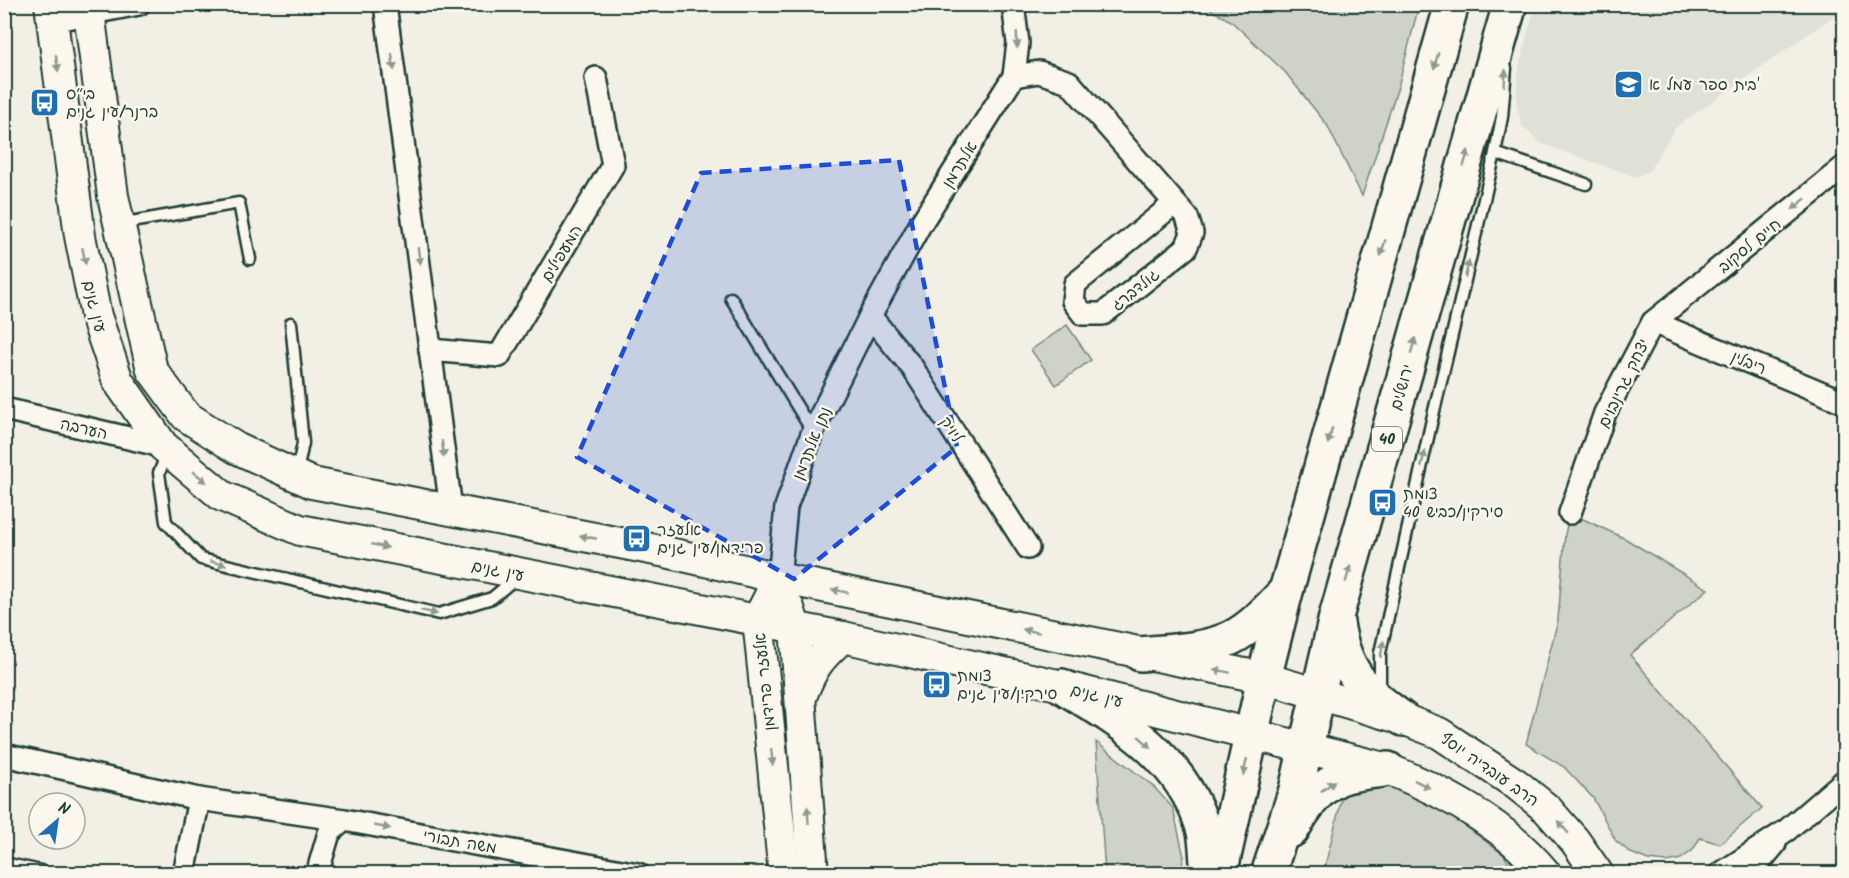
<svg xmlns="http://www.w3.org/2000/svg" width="1849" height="878" viewBox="0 0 1849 878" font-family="Kalam,'Playpen Sans Hebrew',sans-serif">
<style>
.built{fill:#e0e1d6}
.green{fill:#cfd2c8;stroke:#77887e;stroke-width:1.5}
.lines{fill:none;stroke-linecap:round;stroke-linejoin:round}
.lane-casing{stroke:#1f3d34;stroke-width:15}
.street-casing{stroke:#1f3d34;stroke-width:26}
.secondary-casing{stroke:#1f3d34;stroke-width:34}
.highway-casing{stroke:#1f3d34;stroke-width:38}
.lane{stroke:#fbf7ec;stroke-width:10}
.street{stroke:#fbf7ec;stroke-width:21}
.secondary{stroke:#fbf7ec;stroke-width:30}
.highway{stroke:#fbf7ec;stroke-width:33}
.oneway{fill:#8d9a90}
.marked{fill:#1d4ed8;fill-opacity:0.2;stroke:#1d4ed8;stroke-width:4.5;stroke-dasharray:12 8;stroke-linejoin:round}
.labels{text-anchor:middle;stroke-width:5;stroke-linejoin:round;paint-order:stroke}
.shield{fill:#fbf7ec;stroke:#61756b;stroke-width:1.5}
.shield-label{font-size:15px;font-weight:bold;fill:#1f3d34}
.poi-label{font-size:16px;fill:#1f3d34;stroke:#fbf7ec;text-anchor:start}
.street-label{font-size:16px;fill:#1f3d34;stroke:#fbf7ec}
</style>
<rect width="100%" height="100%" fill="#f2f0e5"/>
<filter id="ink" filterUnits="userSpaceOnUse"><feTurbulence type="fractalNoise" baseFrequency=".0167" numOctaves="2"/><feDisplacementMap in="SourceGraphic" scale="12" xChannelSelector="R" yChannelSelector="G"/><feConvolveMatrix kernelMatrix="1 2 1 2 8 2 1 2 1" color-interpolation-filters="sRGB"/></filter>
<g filter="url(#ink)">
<path class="built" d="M1535,5L1844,4V9L1676,127L1649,171L1636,177L1542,144L1522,126L1516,102L1519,66Z"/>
<g class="green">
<path d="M1202,5H1419L1398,87L1362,196L1327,125L1285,72L1231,21Z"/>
<path d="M1067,325L1091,360L1056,385L1031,350Z"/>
<path d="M1570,513L1626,539L1708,589L1630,655L1762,808L1720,844L1700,838L1693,850L1681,859L1667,862L1648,860L1631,853L1616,841L1593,798L1564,767L1526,744L1558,620L1565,534Z"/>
<path d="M1096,742L1152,785L1173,808L1184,857L1180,873H1105Z"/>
<path d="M1382,783L1411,793L1449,814L1504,855L1515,873L1323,874L1343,793Z"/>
</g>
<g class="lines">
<defs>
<g id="lane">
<path d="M1495,153L1586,184"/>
<path d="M120,224L239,203L250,259"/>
<path d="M731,298L812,431"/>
<path d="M291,323L303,443L297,472"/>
<path d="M167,454L159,473L166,522L201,559L439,614L492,598L516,578"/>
<path d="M1380,692V653L1431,424L1495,153L1502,117L1506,68"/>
<path d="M4,863L41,871L44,874"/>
</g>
<g id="street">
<path d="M385,4L451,509"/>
<path d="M51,21L139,4"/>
<path d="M1014,76L1039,72L1069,82L1187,217L1192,233L1186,248L1103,314H1083L1073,301L1075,284L1175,203"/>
<path d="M870,316L912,367L1028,548"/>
<path d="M1653,322L1844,402"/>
<path d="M430,350L499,356L613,165L596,78"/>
<path d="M4,409L163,446"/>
<path d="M1570,513L1605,413L1653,322L1844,167"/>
<path d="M779,578L786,507L813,431L870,316L920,225L1014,76L1018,43L1013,4"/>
<path d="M4,755L199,799L344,820"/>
<path d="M184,874L199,799"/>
<path d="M317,874L329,833L344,820L638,874"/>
<path d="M1720,874L1787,830L1844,781"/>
<path d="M1750,874L1775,844"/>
</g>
<g id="secondary">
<path d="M50,4L80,236L96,316L118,381L163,446L222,496L300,530L843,637L1062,686L1388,769C1445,792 1506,825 1546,874"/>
<path d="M88,4L113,196L152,370L186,416L236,448L312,483L661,551L779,578L1264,678L1403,719L1439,733L1516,784L1547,809L1575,841L1598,874"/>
<path d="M779,578L758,619L784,874"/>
<path d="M789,608L795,627L813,874"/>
<path d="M801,697C812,668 819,658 843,637"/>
</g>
<g id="highway">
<path d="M1337,623C1344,671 1364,692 1403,719"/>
<path d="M1140,654C1168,651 1198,651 1224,641C1249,632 1268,609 1286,591"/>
<path d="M1062,686C1121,722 1181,756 1203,828C1207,842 1206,859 1208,874"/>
<path d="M1292,830C1303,811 1316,790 1336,780C1348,773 1374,772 1388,769"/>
<path d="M1220,874L1264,678L1286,591L1452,4"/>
<path d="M1268,874L1296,790L1336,617L1510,4"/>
</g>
</defs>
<use href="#lane" class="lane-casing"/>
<use href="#street" class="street-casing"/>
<use href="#secondary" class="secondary-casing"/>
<use href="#highway" class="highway-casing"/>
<use href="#lane" class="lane"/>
<use href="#street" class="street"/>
<use href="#secondary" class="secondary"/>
<use href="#highway" class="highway"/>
</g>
<defs><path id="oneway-solid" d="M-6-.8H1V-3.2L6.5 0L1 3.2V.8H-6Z" transform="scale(1.5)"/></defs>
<g class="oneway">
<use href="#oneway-solid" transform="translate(1017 40) rotate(88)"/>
<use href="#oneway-solid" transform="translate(1436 61) rotate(106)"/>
<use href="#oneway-solid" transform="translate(393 62) rotate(82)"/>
<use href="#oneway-solid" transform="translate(57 63) rotate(82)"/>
<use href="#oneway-solid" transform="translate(1505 78) rotate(-86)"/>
<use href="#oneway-solid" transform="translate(1466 158) rotate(-74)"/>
<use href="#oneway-solid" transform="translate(1799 204) rotate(141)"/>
<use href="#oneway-solid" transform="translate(1383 248) rotate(106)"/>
<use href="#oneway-solid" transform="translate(84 256) rotate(79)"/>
<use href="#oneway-solid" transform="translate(419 256) rotate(82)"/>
<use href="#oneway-solid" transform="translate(1467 269) rotate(-77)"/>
<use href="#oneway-solid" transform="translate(1413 346) rotate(-74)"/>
<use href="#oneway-solid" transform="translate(1330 436) rotate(106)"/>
<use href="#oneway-solid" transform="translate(443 449) rotate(82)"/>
<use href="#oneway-solid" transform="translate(1423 459) rotate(-78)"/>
<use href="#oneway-solid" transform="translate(200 477) rotate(40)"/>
<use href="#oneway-solid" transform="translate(588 537) rotate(-169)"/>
<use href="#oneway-solid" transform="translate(380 546) rotate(12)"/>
<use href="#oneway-solid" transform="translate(218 563) rotate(13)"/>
<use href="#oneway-solid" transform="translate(1348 574) rotate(-74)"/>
<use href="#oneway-solid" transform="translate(840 591) rotate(-168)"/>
<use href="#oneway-solid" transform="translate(429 612) rotate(13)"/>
<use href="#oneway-solid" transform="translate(1031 631) rotate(-168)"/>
<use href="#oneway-solid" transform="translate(1382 649) rotate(-80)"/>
<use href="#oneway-solid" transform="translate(1222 671) rotate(-168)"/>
<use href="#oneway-solid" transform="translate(1145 742) rotate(41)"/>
<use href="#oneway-solid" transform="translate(772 757) rotate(84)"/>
<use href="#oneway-solid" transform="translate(1245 767) rotate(103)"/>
<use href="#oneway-solid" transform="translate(1422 784) rotate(27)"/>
<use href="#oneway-solid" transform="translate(1328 786) rotate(-38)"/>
<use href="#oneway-solid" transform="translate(808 815) rotate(-94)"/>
<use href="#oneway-solid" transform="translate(382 827) rotate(10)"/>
<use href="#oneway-solid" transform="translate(1563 827) rotate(-131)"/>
</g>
</g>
<path class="marked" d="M899,160L957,447L794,579L577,457L701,173Z"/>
<defs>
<symbol id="school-square" viewBox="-11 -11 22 22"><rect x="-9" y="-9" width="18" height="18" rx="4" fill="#1f6fb2" stroke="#fbf7ec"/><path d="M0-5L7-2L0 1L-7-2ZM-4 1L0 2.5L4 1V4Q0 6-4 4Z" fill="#fff"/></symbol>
<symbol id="bus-square" viewBox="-11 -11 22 22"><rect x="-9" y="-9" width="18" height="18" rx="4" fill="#1f6fb2" stroke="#fbf7ec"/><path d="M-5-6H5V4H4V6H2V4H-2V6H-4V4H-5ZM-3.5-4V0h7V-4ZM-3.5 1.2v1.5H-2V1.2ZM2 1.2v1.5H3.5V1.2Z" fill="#fff"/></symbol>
</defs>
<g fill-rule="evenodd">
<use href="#school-square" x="1612" y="68" width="33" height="33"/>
<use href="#bus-square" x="28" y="86" width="33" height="33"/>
<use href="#bus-square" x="1366" y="486" width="33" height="33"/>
<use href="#bus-square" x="620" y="522" width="33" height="33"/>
<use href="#bus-square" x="920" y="668" width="33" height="33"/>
</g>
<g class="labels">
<rect class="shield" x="1372" y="427" width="30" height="24" rx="4.5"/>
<g class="shield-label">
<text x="1387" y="444">40</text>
</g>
<g class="poi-label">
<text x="1649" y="90">בית ספר עמל א'</text>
<text x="66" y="99">בי״ס<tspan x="66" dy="18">ברנר/עין גנים</tspan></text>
<text x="1403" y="499">צומת<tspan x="1403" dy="18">סירקין/כביש 40</tspan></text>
<text x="657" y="535">אלעזר<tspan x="657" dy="18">פרידמן/עין גנים</tspan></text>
<text x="957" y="681">צומת<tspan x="957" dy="18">סירקין/עין גנים</tspan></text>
</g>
<g class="street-label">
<text transform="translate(959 164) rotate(-58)" y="6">אלתרמן</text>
<text transform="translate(1749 245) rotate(-39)" y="6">חיים לסקוב</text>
<text transform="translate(561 253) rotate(-59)" y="6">המעפילים</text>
<text transform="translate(1135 289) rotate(-39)" y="6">גולדברג</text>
<text transform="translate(95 306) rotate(76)" y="6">עין גנים</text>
<text transform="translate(1749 362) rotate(23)" y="6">ריבלין</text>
<text transform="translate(1623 383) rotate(-64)" y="6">יצחק גרינבוים</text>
<text transform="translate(1401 387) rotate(-74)" y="6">ירושלים</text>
<text transform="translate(84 428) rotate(13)" y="6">הערבה</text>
<text transform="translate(952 429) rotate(57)" y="6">ליויק</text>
<text transform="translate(811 443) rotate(-68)" y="6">נתן אלתרמן</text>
<text transform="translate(498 570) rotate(11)" y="6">עין גנים</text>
<text transform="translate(764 682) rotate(-96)" y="6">אלעזר פרידמן</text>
<text transform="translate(1097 695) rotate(14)" y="6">עין גנים</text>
<text transform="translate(1490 769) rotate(35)" y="6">הרב עובדיה יוסף</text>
<text transform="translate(460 841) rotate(10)" y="6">משה תבורי</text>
</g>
</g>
<rect width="1849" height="878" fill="none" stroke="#fbf7ec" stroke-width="24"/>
<rect x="12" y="12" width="1825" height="854" fill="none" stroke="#1f3d34" stroke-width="2" filter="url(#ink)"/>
<g transform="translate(57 821) rotate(29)"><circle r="28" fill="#fbf7ec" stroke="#a3ada2" stroke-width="1.5"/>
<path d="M0-4.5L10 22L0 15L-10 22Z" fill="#1f6fb2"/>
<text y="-9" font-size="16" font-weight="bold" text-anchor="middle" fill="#1f3d34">N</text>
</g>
</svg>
